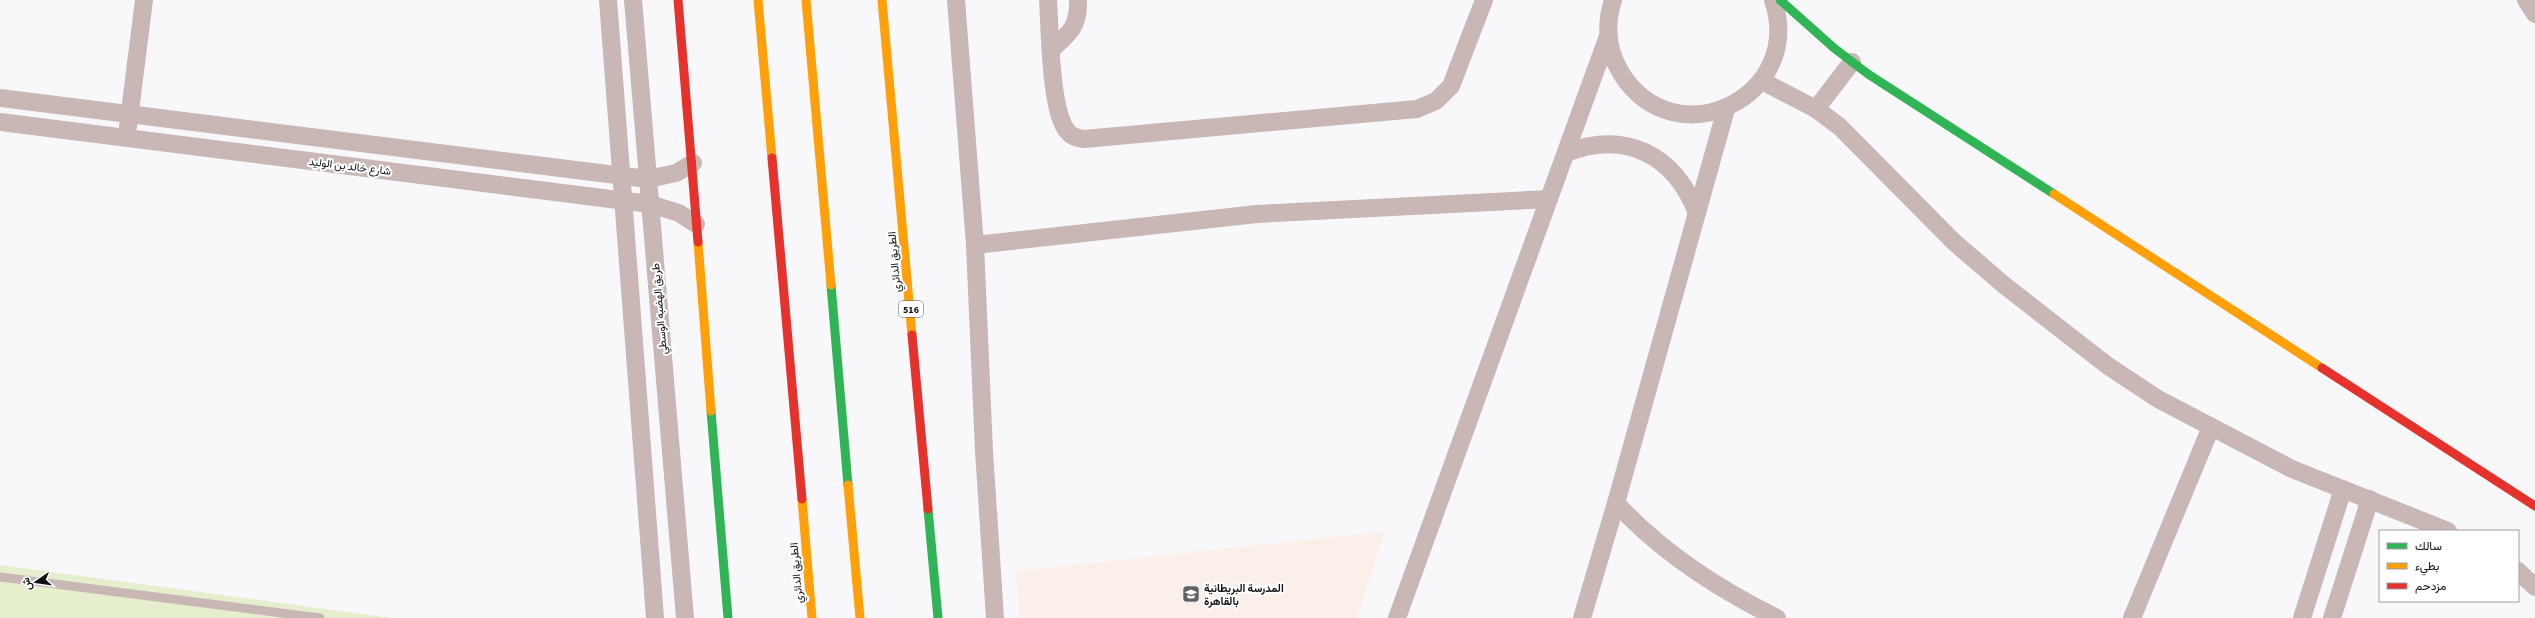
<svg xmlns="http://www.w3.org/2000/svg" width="2535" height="618" viewBox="0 0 2535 618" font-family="'Source Sans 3',Vazirmatn,sans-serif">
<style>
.education{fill:#fbf0e9}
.green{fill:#e6efcd}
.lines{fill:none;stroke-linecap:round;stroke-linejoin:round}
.lane{stroke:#c8b7b5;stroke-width:9}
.street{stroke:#c8b7b5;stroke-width:18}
.fast{stroke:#30b455;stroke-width:9}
.slow{stroke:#ff9f0a;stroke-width:9}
.jam{stroke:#e5322d;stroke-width:9}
.labels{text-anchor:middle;stroke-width:4;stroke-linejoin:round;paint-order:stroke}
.shield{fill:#fff;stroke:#585758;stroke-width:1}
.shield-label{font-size:10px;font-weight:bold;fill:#100f11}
.street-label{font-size:11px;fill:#100f11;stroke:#fff}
.poi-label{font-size:11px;font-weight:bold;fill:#100f11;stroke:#fff;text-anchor:start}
</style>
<rect width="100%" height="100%" fill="#f8f8fb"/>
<path class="education" d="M1385,531L1357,618H1020L1016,571Z"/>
<path class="green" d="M0,565L392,618H0Z"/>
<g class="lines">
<path class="lane" d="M0,577L320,618"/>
<g class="street">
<path d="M608,0L655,618"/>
<path d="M633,0L685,618"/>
<path d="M956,0L975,245L984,451L995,618"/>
<path d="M1048,0C1050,28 1050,113 1068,132C1072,137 1078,138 1084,139L1417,109L1436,101L1451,86L1484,0"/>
<path d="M1613,0C1605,25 1607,50 1621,73C1675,160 1806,97 1773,0"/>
<path d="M2526,0L2535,14"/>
<path d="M1052,49C1070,33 1079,26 1078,0"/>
<path d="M1762,81L1816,109L1840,127L1954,242L2004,285L2108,366L2158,399L2292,469L2448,531"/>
<path d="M0,98L648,179L676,173L693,163"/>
<path d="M1816,109L1852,62"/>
<path d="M0,122L650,204L679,213L696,224"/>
<path d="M128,127L144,0"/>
<path d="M1566,153C1625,130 1674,154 1697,213"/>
<path d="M975,245L1257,214L1549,199"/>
<path d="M1616,503C1661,552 1718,589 1777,618"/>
<path d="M2518,571L2535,587"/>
<path d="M1397,618L1608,36"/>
<path d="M1582,618L1616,503L1726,109"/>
<path d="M2132,618L2211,427"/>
<path d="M2302,618L2343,489"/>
<path d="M2332,618L2370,499"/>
</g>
<g class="fast">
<path d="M1780,0L1834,48L1868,74L2054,194"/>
<path d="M831,285L848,485"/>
<path d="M711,411L728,618"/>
<path d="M928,509L938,618"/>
</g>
<g class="slow">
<path d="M758,0L772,158"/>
<path d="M806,0L831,285"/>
<path d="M882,0L912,335"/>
<path d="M2054,194L2322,368"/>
<path d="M698,242L711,411"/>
<path d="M848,485L860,618"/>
<path d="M802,499L812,618"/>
</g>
<g class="jam">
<path d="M678,0L698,242"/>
<path d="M772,158L802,499"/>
<path d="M912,335L928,509"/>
<path d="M2322,368L2535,506"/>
</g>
</g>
<defs>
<symbol id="school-square" viewBox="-11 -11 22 22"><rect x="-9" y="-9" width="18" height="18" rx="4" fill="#616163" stroke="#fff"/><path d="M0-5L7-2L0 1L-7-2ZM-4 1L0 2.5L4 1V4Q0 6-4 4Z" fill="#fff"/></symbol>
</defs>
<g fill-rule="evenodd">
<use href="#school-square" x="1181" y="584" width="20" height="20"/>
</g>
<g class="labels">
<rect class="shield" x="899" y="301" width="24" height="16" rx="3"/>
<g class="shield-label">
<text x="911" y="313">516</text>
</g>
<g class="street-label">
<text transform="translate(350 166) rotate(7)" y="4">شارع خالد بن الوليد</text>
<text transform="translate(894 262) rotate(-95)" y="4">الطريق الدائري</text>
<text transform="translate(659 309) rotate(-95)" y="4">طريق الهضبه الوسطي</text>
<text transform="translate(796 573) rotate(-95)" y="4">الطريق الدائري</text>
</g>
<g class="poi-label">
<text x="1204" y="592">المدرسة البريطانية<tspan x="1204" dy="13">بالقاهرة</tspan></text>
</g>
</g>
<rect x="2379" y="530" width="140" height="72" fill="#ffffff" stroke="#9f9fa0"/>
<rect x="2387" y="543" width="20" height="6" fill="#30b455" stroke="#9f9fa0"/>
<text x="2415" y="550" font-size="12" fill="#100f11">سالك</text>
<rect x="2387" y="563" width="20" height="6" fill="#ff9f0a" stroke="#9f9fa0"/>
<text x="2415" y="570" font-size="12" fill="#100f11">بطيء</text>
<rect x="2387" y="583" width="20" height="6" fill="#e5322d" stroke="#9f9fa0"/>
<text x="2415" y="590" font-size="12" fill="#100f11">مزدحم</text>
<g transform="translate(36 582) rotate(257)" stroke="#ffffff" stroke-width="3" paint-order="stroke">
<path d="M0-3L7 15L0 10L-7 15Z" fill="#100f11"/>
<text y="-6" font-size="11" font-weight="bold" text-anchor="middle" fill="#100f11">ش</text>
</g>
</svg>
